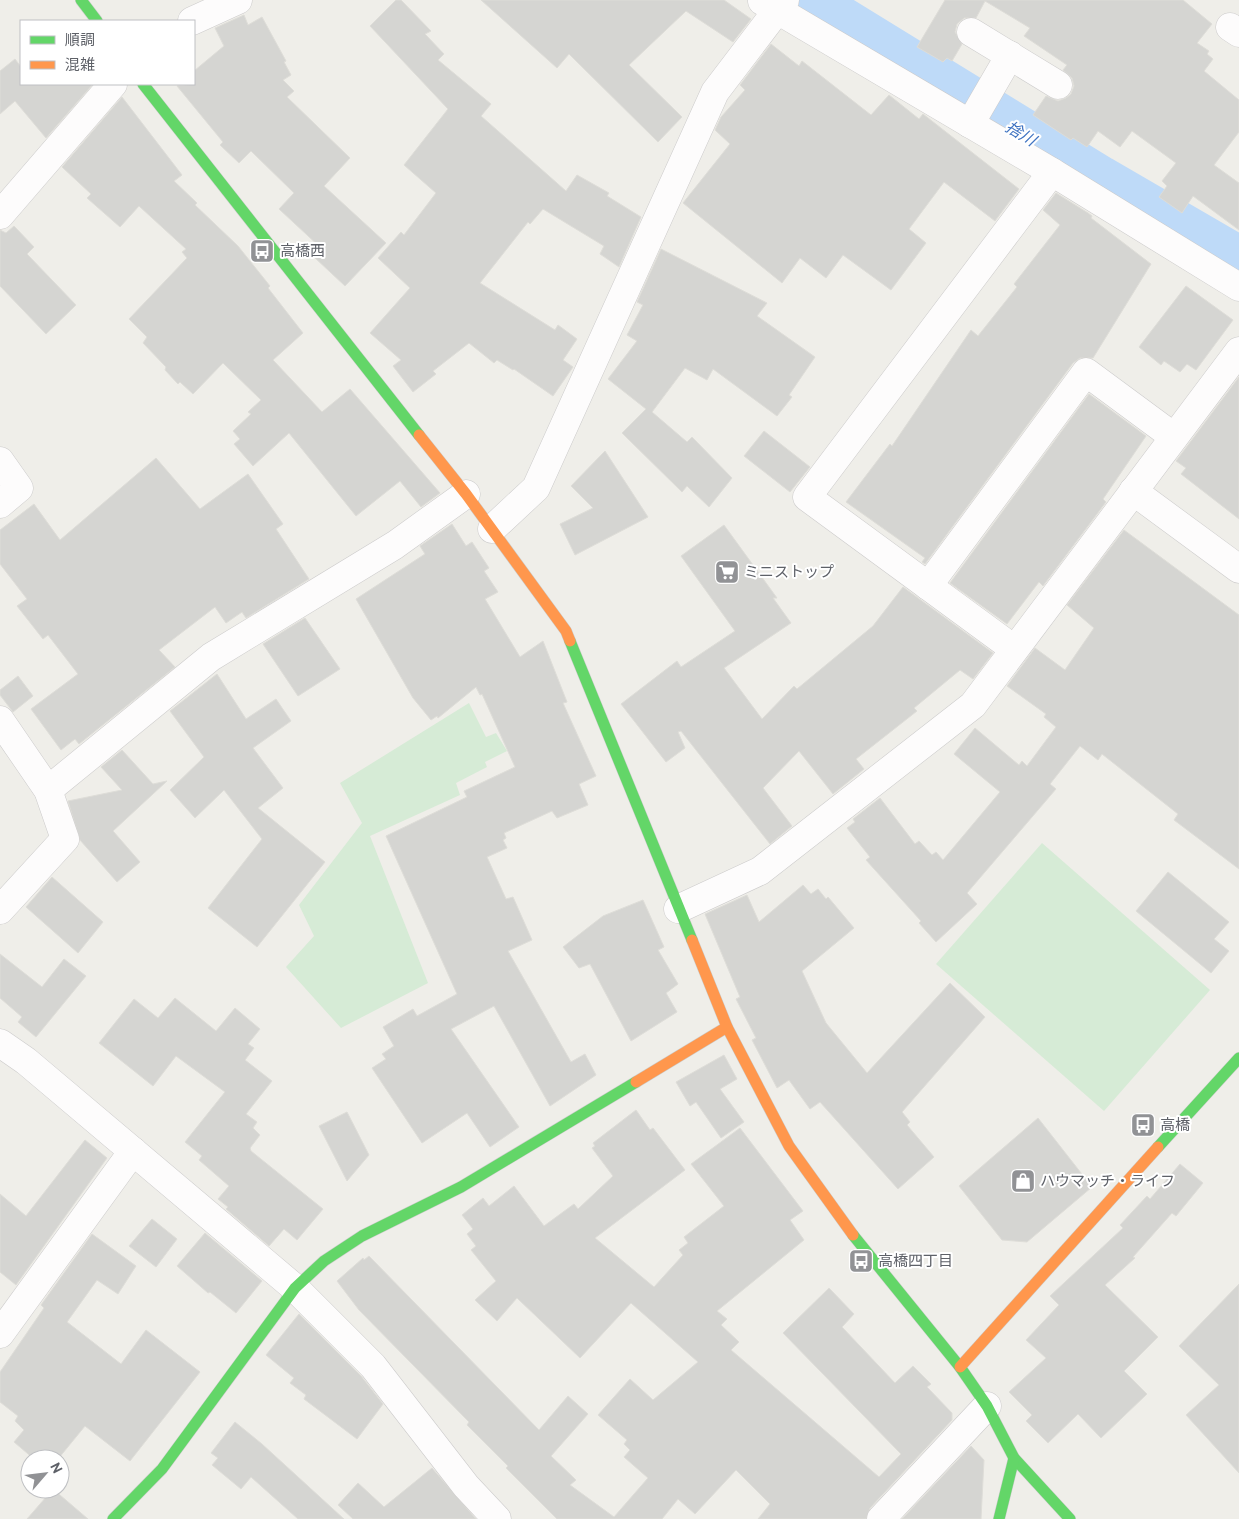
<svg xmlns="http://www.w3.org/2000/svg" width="1239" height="1519" viewBox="0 0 1239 1519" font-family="Overpass,'Noto Sans JP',sans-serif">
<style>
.green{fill:#d6ebd6}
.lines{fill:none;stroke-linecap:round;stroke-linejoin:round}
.river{stroke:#bedaf8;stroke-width:56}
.building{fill:#d5d5d2;stroke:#deddd8}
.street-casing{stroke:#cccbcb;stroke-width:29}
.fast-casing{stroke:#cbcccb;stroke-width:12}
.slow-casing{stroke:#cbcccb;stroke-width:12}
.street{stroke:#fdfcfc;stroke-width:28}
.fast{stroke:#63d668;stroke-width:11}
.slow{stroke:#ff974d;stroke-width:11}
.labels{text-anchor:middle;stroke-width:4;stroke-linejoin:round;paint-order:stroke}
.poi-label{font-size:15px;fill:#5e6168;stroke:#fff;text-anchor:start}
.water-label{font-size:16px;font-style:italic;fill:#4074c2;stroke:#fff}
</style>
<rect width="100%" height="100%" fill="#efeee9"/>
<g class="green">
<path d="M469,703L486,737L496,733L507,751L485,762L487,767L456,783L460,795L370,836L428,983L341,1028L286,967L314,936L299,905L362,823L340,783Z"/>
<path d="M1042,843L1210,990L1104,1111L936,964Z"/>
</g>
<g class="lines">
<path class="river" d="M802,1L1098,183L1239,265"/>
</g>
<g class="building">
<path d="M396,0H401L431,31L425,34L444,54L438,60L491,104L481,116L566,191L577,175L609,193L607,196L641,217L619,267L600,254L604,246L543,209L530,224L528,222L480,283L555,330L558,325L577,339L563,360L573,367L553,396L514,369L513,370L497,360L494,363L469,343L433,371L436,374L413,392L393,366L401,360L370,333L410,288L378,258L401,232L404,235L436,193L404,165L448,109L370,26Z"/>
<path d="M481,0H724L751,19L733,42L686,11L629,65L682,117L658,142L569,54L557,68Z"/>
<path d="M945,0H1183L1212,24L1197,43L1209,51L1207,54L1213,59L1204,71L1239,100V132L1214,165L1239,183V230L1193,196L1182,213L1159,197L1167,186L1162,181L1176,163L1132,131L1120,147L1098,131L1087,147L1073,138L1071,140L1033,115L1046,96L1058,101L1066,98L1071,94L1074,86L1072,78L1063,70L1067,65L1024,36L1030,28L985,1L976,18H964L957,24L955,32L962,44L952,61L947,58L943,62L917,47Z"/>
<path d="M244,15L248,25L262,17L286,61L284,62L291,75L283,80L294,91L287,97L350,158L324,186L386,243L345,286L314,257L321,248L279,209L294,193L251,151L239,163L220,145L223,142L177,86L194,84V71L224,46L215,28Z"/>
<path d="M771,44L799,66L802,61L871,115L889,95L919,119L923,114L1019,189L995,221L944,182L909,229L926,243L891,290L843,255L826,278L800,258L782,283L683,203L730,144L715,130L721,117L745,90L740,85Z"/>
<path d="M15,59L21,67V84H93L46,138L15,101L0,114V71Z"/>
<path d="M122,97L182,175L174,181L197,203L195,205L238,246L270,286L268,288L303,333L273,360L322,412L350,389L440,493L421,507L400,481L356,516L289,433L253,466L234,444L240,439L233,431L251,414L248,412L261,400L223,363L193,394L180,382L178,384L165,370L166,367L143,343L147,337L129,319L187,258L182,252L186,249L139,206L120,227L87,198L91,194L62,167Z"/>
<path d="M1056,193L1088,213L1092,216L1091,218L1151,264L1093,358H1080L1073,363L925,564L922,562L925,558L846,502L890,444L892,446L971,330L978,336L1017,287L1014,284L1060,225L1043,210Z"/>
<path d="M14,226L34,247L27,254L76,305L46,334L0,286V230L6,233Z"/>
<path d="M661,249L767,303L757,316L815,357L789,395L792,397L777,416L713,369L707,380L685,368L652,412L687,442L692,437L732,478L709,507L687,486L682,492L622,433L646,409L608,379L637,341L627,335L643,305L637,302Z"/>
<path d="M1186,286L1233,320L1196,370L1187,364L1180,372L1164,361L1161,365L1139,347Z"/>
<path d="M1239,377V519L1181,474L1186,468L1176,461Z"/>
<path d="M1089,394L1146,436L1103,499L1106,502L1043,586L1039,582L1007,624L950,583Z"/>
<path d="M764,431L810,467L790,492L744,456Z"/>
<path d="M605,451L648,517L575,555L560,524L593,508L571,486Z"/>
<path d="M156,458L200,509L248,474L283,524L276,529L309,579L246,618L242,612L226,623L215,607L159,650L175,667L79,744L75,739L61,750L31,709L78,674L48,635L43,639L17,606L27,599L0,564V530L34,504L60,540Z"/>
<path d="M452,524L466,546L472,542L489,568L484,571L498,592L485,599L520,657L543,641L567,702L563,703L596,776L579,784L588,805L557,818L552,811L504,833L506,838L503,840L507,848L487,857L506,899L513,897L532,940L508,951L571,1062L585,1054L596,1075L550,1106L494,1006L451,1029L519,1127L490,1147L467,1113L422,1143L372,1068L386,1059L382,1054L394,1046L383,1027L413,1009L417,1016L457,994L386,836L467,797L464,791L515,767L482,694L480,695L476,687L438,718L437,716L431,720L413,698L356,599L425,554L420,546Z"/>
<path d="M724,525L777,598H773L791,623L724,668L762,719L794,686L797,689L873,626L903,587L993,653L973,679L960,670L914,708L917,711L856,759L864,769L833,794L799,751L763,788L792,826L770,844L681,731L678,732L685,748L666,762L621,704L677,661L681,667L735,631L681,556Z"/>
<path d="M1124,530L1239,615V869L1174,820L1178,814L1102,754L1098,760L1080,746L1050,784L1056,789L967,893L977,904L936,942L919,923L921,921L866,860L870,857L847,828L855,822L853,819L880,798L915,844L919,841L932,855L936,852L943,860L1000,792L954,754L975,728L1019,765L1022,761L1027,766L1056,727L1044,717L1046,714L1007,686L1035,648L1065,670L1094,628L1067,605Z"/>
<path d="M305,618L340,669L298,696L263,644Z"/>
<path d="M217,674L246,719L276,699L291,721L253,748L283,788L258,808L325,862L257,947L208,908L262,839L224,790L195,818L170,790L204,757L170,711Z"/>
<path d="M18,676L33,696L13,712L0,695V690Z"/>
<path d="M122,750L153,784L167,781L113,831L140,862L117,882L80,840L68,801L122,790L101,767Z"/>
<path d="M1168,872L1229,922L1214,939L1229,951L1211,973L1136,911Z"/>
<path d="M52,877L103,922L78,953L26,907Z"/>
<path d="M803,885L811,894L818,889L826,899L828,897L854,928L802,971L826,1023L867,1073L950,983L985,1017L902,1112L910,1122L907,1125L934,1157L898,1189L820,1102L810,1109L789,1080L777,1088L752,1040L756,1038L736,999L740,997L705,914L747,895L759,922Z"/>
<path d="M643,900L664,947L658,950L678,984L666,993L677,1012L631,1041L590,964L579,968L563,947L603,916Z"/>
<path d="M0,954L42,987L64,959L86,976L36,1037L18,1022L22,1017L0,998Z"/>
<path d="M175,998L216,1031L235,1008L260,1029L248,1044L254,1048L245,1060L272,1081L246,1114L257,1122L253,1128L260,1135L250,1148L251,1151L323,1209L297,1240L284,1229L269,1246L226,1209L228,1207L218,1199L229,1186L199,1160L202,1156L185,1142L225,1092L176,1056L153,1086L99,1043L134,999L158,1018Z"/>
<path d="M724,1055L737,1079L720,1089L744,1122L721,1138L696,1102L690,1106L676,1082Z"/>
<path d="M636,1110L650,1130L653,1128L685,1170L595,1238L654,1287L683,1255L679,1250L688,1243L684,1237L724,1206L691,1164L740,1128L803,1211L790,1220L804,1240L717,1311L727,1319L721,1325L739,1342L731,1350L879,1477L901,1454L783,1333L829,1288L854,1314L842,1327L895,1383L913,1366L931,1384L927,1387L952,1413V1420L870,1508L866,1519H758L770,1504L736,1470L695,1514L678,1499L662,1519H557L506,1468L508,1466L467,1425L469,1422L359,1310L337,1281L363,1258L364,1260L369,1256L539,1430L568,1396L588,1414L551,1456L576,1480L570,1485L614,1517L648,1478L624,1457L630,1450L624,1444L627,1440L598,1415L630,1379L653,1400L698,1362L631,1303L580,1358L517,1298L497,1321L475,1300L496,1281L471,1250L476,1246L467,1234L473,1229L462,1215L483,1198L489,1206L514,1186L544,1226L574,1204L578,1209L613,1176L592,1148L595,1146L593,1143Z"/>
<path d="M347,1112L369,1155L347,1181L319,1126Z"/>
<path d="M1038,1118L1092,1187L1027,1242L1002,1240L959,1186Z"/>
<path d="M85,1140L107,1158L16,1285L0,1272V1194L26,1216Z"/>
<path d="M1180,1164L1203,1183L1176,1216L1172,1213L1133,1257L1135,1258L1105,1285L1158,1337L1124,1371L1147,1394L1101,1438L1078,1414L1048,1443L1026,1421L1032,1415L1009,1392L1046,1358L1026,1340L1059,1305L1050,1296L1123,1228L1120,1225L1147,1196L1150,1199Z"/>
<path d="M152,1219L177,1239L156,1267L129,1246Z"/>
<path d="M205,1233L262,1281L236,1313L210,1292L208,1293L177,1266Z"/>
<path d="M92,1234L136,1266L118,1294L97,1280L67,1322L121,1364L146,1330L200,1372L130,1461L85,1426L58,1459H34L14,1442L24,1430L15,1421L18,1416L0,1402V1372L44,1308L41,1305Z"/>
<path d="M1239,1284V1473L1186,1415L1219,1385L1179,1346Z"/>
<path d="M299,1314L361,1376L383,1404L357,1439L304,1399L306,1395L290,1383L294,1378L266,1355Z"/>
<path d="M235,1422L262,1444L344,1519H298L251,1477L241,1489L212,1465L218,1458L211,1453Z"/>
<path d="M971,1446L984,1460L981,1519H902Z"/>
<path d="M432,1468L476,1519H353L338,1505L358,1483L384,1507Z"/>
<path d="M53,1489L88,1519H27Z"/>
</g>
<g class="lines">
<defs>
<g id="street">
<path d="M762,1L1052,172L1239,287"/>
<path d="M192,21L238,0"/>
<path d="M1230,27L1239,33"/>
<path d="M971,32L1058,85"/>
<path d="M970,124L1010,55"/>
<path d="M0,215L113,84"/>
<path d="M0,461L19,488L0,504"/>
<path d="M1133,491L1239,569"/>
<path d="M492,529L536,488L715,92L785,0"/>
<path d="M928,586L1086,372L1174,437"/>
<path d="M1014,649L807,497L1052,172"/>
<path d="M0,720L48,790L65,839L0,910"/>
<path d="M48,790L211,657L395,545L466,494"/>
<path d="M678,909L760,871L973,705L1239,351"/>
<path d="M0,1043L26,1061L295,1288L373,1366L466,1486L497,1519"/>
<path d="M0,1334L133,1151"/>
<path d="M881,1519L987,1406"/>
</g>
<g id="fast">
<path d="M81,0L97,21"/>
<path d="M143,84L419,435"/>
<path d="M570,641L692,940"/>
<path d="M1158,1147L1239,1058"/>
<path d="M853,1235L960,1367L987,1406L1014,1458L1070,1519"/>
<path d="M113,1519L162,1469L295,1288L324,1261L362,1236L461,1187L636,1082"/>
<path d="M999,1519L1014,1458"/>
</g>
<g id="slow">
<path d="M419,435L466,494L566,631L570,641"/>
<path d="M692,940L727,1027L789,1146L853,1235"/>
<path d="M636,1082L727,1027"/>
<path d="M960,1367L1158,1147"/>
</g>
</defs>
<use href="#street" class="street-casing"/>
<use href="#fast" class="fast-casing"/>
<use href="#slow" class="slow-casing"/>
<use href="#street" class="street"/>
<use href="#fast" class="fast"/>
<use href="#slow" class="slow"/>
</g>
<defs>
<symbol id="bus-square" viewBox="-11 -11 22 22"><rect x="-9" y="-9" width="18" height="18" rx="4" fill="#919295" stroke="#fff"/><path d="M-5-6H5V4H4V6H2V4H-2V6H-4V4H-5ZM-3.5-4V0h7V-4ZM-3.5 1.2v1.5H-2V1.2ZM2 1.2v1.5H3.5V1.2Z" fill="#fff"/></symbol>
<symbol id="supermarket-square" viewBox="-11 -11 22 22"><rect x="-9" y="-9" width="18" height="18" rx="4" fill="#919295" stroke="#fff"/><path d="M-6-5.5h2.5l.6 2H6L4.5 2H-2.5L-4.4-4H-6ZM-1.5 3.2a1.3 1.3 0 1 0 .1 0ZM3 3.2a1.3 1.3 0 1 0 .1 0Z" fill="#fff"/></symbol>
<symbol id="shop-square" viewBox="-11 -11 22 22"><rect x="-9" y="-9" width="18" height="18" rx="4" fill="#919295" stroke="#fff"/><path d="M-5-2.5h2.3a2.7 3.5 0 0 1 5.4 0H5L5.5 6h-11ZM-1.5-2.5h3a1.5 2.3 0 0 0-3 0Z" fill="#fff"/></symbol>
</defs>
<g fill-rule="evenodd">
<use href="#bus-square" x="248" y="237" width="28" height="28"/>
<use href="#supermarket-square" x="713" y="558" width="28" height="28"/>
<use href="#bus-square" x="1129" y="1111" width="28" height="28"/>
<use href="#shop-square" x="1009" y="1167" width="28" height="28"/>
<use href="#bus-square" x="847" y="1247" width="28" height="28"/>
</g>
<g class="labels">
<g class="poi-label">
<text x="280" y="256">高橋西</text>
<text x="744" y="577">ミニストップ</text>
<text x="1160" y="1130">高橋</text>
<text x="1040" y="1186">ハウマッチ・ライフ</text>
<text x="878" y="1266">高橋四丁目</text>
</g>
<g class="water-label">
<text transform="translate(1021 133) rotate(31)" y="6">捨川</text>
</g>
</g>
<rect x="20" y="20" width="175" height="65" fill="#ffffff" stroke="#bfc0c3"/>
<rect x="30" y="36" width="25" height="8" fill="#63d668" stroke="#bfc0c3"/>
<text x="65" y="45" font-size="15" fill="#5e6168">順調</text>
<rect x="30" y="61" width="25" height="8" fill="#ff974d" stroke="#bfc0c3"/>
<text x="65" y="70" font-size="15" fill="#5e6168">混雑</text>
<g transform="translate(45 1474) rotate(62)"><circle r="24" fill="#ffffff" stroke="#bfc0c3"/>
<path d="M0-4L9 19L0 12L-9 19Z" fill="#919295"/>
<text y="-8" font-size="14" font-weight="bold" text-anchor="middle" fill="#5e6168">N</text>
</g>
</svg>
